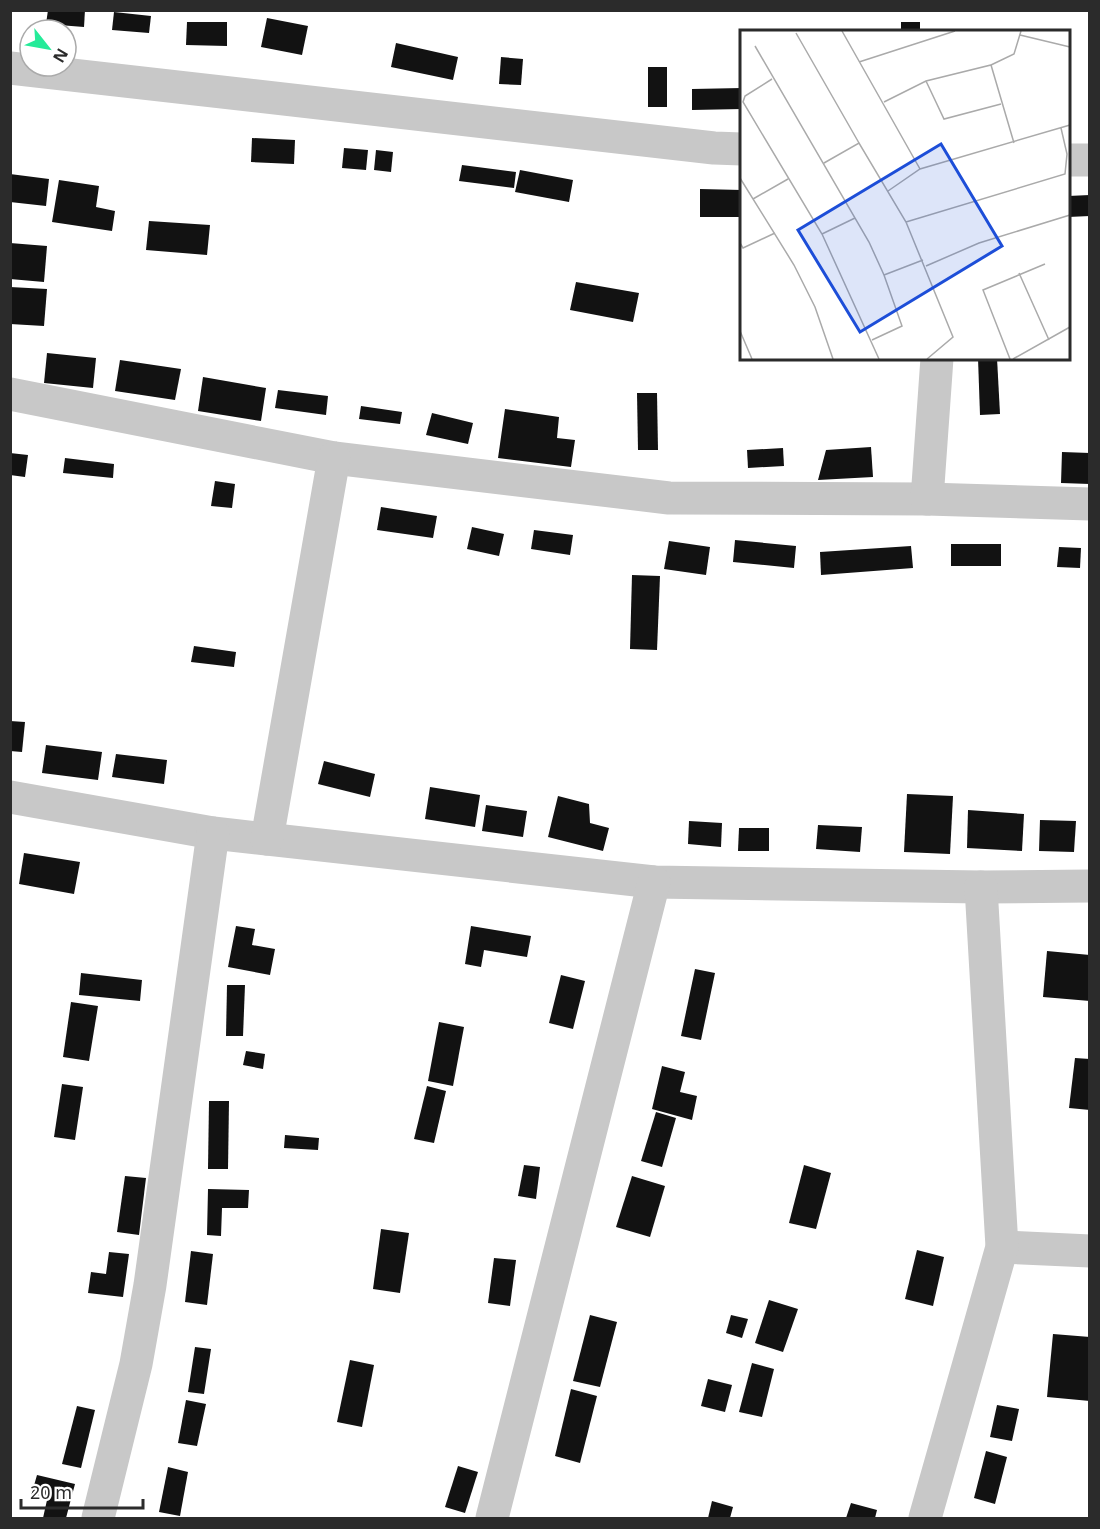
<svg xmlns="http://www.w3.org/2000/svg" width="1100" height="1529" viewBox="0 0 1100 1529" font-family="'Noto Sans',sans-serif">
<style>
.building{fill:#121212}
.lines{fill:none;stroke-linecap:round;stroke-linejoin:round}
.minor{stroke:#c8c8c8;stroke-width:33}
.inset-road{fill:none;stroke:#aaa;stroke-width:1.5}
.view{fill:#1d4ed8;fill-opacity:0.15;stroke:#1d4ed8;stroke-width:3}
.inset-edge{fill:none;stroke:#2b2b2b;stroke-width:3}
</style>
<rect width="100%" height="100%" fill="#fff"/>
<g class="building">
<path d="M48,10H85L84,27L46,24Z"/>
<path d="M114,12L151,16L149,33L112,30Z"/>
<path d="M267,18L308,26L302,55L261,47Z"/>
<path d="M187,22H227V46L186,45Z"/>
<rect x="901" y="22" width="19" height="10"/>
<path d="M396,43L458,57L453,80L391,67Z"/>
<path d="M501,57L523,59L521,85L499,84Z"/>
<rect x="648" y="67" width="19" height="40"/>
<path d="M742,88V109L692,110V89Z"/>
<path d="M252,138L295,140L294,164L251,162Z"/>
<path d="M344,148L368,150L366,170L342,168Z"/>
<path d="M376,150L393,152L391,172L374,170Z"/>
<path d="M462,165L516,172L514,188L459,181Z"/>
<path d="M520,170L573,180L569,202L515,192Z"/>
<path d="M10,174L49,179L46,206L10,202Z"/>
<path d="M59,180L99,186L96,207L115,211L112,231L52,222Z"/>
<path d="M700,189L742,190V217H700Z"/>
<path d="M1090,195V216L1068,217V196Z"/>
<path d="M149,221L210,225L207,255L146,250Z"/>
<path d="M10,243L47,246L44,282L10,279Z"/>
<path d="M576,282L639,293L633,322L570,310Z"/>
<path d="M10,287L47,289L44,326L10,324Z"/>
<path d="M47,353L96,358L93,388L44,383Z"/>
<path d="M978,358H997L1000,414L980,415Z"/>
<path d="M120,360L181,369L175,400L115,391Z"/>
<path d="M203,377L266,388L261,421L198,411Z"/>
<path d="M278,390L328,396L326,415L275,408Z"/>
<path d="M637,393H657L658,450H638Z"/>
<path d="M361,406L402,412L400,424L359,419Z"/>
<path d="M505,409L559,417L557,438L575,440L571,467L498,458Z"/>
<path d="M432,413L473,423L468,444L426,435Z"/>
<path d="M871,447L873,477L818,480L826,450Z"/>
<path d="M783,448L784,466L748,468L747,450Z"/>
<path d="M1062,452L1090,453V484L1061,483Z"/>
<path d="M10,453L28,455L25,477L10,475Z"/>
<path d="M65,458L114,464L113,478L63,473Z"/>
<path d="M215,481L235,484L232,508L211,506Z"/>
<path d="M381,507L437,516L433,538L377,530Z"/>
<path d="M472,527L504,534L499,556L467,549Z"/>
<path d="M534,530L573,535L570,555L531,549Z"/>
<path d="M735,540L796,546L794,568L733,562Z"/>
<path d="M669,541L710,547L706,575L664,569Z"/>
<rect x="951" y="544" width="50" height="22"/>
<path d="M911,546L913,568L821,575L820,552Z"/>
<path d="M1059,547L1081,548L1080,568L1057,567Z"/>
<path d="M632,575L660,576L657,650L630,649Z"/>
<path d="M194,646L236,652L234,667L191,662Z"/>
<path d="M10,721L25,722L22,752L10,751Z"/>
<path d="M46,745L102,752L98,780L42,773Z"/>
<path d="M116,754L167,760L164,784L112,777Z"/>
<path d="M324,761L375,774L370,797L318,784Z"/>
<path d="M430,787L480,795L475,827L425,819Z"/>
<path d="M907,794L953,796L950,854L904,852Z"/>
<path d="M558,796L589,804L590,823L609,828L603,851L548,837Z"/>
<path d="M486,805L527,811L523,837L482,831Z"/>
<path d="M968,810L1024,814L1022,851L967,848Z"/>
<path d="M1040,820L1076,821L1074,852L1039,851Z"/>
<path d="M689,821L722,823L721,847L688,844Z"/>
<path d="M818,825L862,827L860,852L816,849Z"/>
<path d="M739,828H769V851H738Z"/>
<path d="M24,853L80,862L74,894L19,884Z"/>
<path d="M236,926L255,929L252,945L275,949L270,975L228,967Z"/>
<path d="M471,926L531,936L527,957L484,950L481,967L465,964Z"/>
<path d="M1047,951L1090,955V1001L1043,997Z"/>
<path d="M695,969L715,973L701,1040L681,1036Z"/>
<path d="M81,973L142,980L140,1001L79,995Z"/>
<path d="M561,975L585,981L573,1029L549,1023Z"/>
<path d="M227,985H245L243,1036H226Z"/>
<path d="M71,1002L98,1006L89,1061L63,1057Z"/>
<path d="M439,1022L464,1027L453,1086L428,1081Z"/>
<path d="M246,1051L265,1054L263,1069L243,1065Z"/>
<path d="M1075,1058L1090,1059V1110L1069,1108Z"/>
<path d="M662,1066L685,1072L680,1092L697,1096L692,1120L652,1109Z"/>
<path d="M62,1084L83,1087L75,1140L54,1137Z"/>
<path d="M427,1086L446,1091L434,1143L414,1139Z"/>
<path d="M209,1101H229L228,1169H208Z"/>
<path d="M656,1112L676,1118L662,1167L641,1161Z"/>
<path d="M285,1135L319,1138L318,1150L284,1148Z"/>
<path d="M524,1165L540,1167L536,1199L518,1196Z"/>
<path d="M804,1165L831,1173L816,1229L789,1223Z"/>
<path d="M125,1176L146,1178L139,1235L117,1232Z"/>
<path d="M632,1176L665,1186L650,1237L616,1227Z"/>
<path d="M208,1189L249,1190L248,1208H222L221,1236L207,1235Z"/>
<path d="M381,1229L409,1233L400,1293L373,1289Z"/>
<path d="M917,1250L944,1257L933,1306L905,1299Z"/>
<path d="M191,1251L213,1254L207,1305L185,1302Z"/>
<path d="M109,1252L129,1254L123,1297L88,1293L91,1272L106,1274Z"/>
<path d="M494,1258L516,1260L510,1306L488,1303Z"/>
<path d="M769,1300L798,1309L783,1352L755,1343Z"/>
<path d="M590,1315L617,1322L600,1387L573,1381Z"/>
<path d="M731,1315L748,1319L742,1338L726,1333Z"/>
<path d="M1053,1334L1090,1337V1401L1047,1397Z"/>
<path d="M195,1347L211,1349L204,1394L188,1392Z"/>
<path d="M350,1360L374,1365L362,1427L337,1422Z"/>
<path d="M752,1363L774,1369L762,1417L739,1412Z"/>
<path d="M708,1379L732,1385L725,1412L701,1406Z"/>
<path d="M571,1389L597,1396L580,1463L555,1456Z"/>
<path d="M186,1400L206,1404L197,1446L178,1443Z"/>
<path d="M997,1405L1019,1409L1012,1441L990,1437Z"/>
<path d="M77,1406L95,1410L81,1468L62,1464Z"/>
<path d="M986,1451L1007,1457L995,1504L974,1498Z"/>
<path d="M458,1466L478,1472L465,1513L445,1507Z"/>
<path d="M168,1467L188,1472L180,1516L159,1512Z"/>
<path d="M37,1475L75,1484L66,1518H43L47,1500L31,1496Z"/>
<path d="M712,1501L733,1507L730,1518H708Z"/>
<path d="M851,1503L877,1510L875,1518H846Z"/>
</g>
<g class="lines">
<g class="minor">
<path d="M10,68L714,148L742,149"/>
<path d="M1068,160H1090"/>
<path d="M10,394L334,458L669,498L927,499L1090,504"/>
<path d="M927,499L937,358"/>
<path d="M10,797L213,833L654,882L981,887L1090,886"/>
<path d="M267,839L334,458"/>
<path d="M1002,1247L1090,1251"/>
<path d="M98,1518L136,1364L150,1285L213,833"/>
<path d="M492,1518L654,882"/>
<path d="M925,1518L1002,1247L981,887"/>
</g>
</g>
<g transform="translate(740 30)">
<rect width="330" height="330" fill="#fff"/>
<path class="inset-road" d="M102,1L180,139M56,3L119,113M280,5L330,17M15,16L129,212L144,245L162,296L132,310M119,32L215,1M251,35L274,24L281,1M32,49L5,66L3,72L82,204L139,329M186,51L204,89L261,74M144,72L186,51L251,35L274,113M84,133L119,113L166,192L213,307L187,329M0,148L54,235L75,277L93,329M148,161L180,139L330,95M13,169L48,149M166,192L325,144L327,124L321,98M82,204L115,188M0,213L3,218L35,203M186,236L239,213L330,185M279,243L309,310M144,245L183,230M0,301L12,329M270,329L243,260L305,234M273,329L330,297"/>
<path class="view" d="M201,114L262,216L120,302L58,200Z"/>
<rect width="330" height="330" class="inset-edge"/>
</g>
<rect width="1100" height="1529" fill="none" stroke="#2b2b2b" stroke-width="24"/>
<g transform="translate(48 48) rotate(121)"><circle r="28" fill="#ffffff" stroke="#aaaaaa" stroke-width="1.5"/>
<path d="M0-4.5L10 22L0 15L-10 22Z" fill="#25eb99"/>
<text y="-9" font-size="16" font-weight="bold" text-anchor="middle" fill="#2b2b2b">N</text>
</g>
<path d="M21 1499v9h122v-9" fill="none" stroke="#2b2b2b" stroke-width="3"/>
<text x="30" y="1499" font-size="18" fill="#2b2b2b" stroke="#ffffff" stroke-width="4.5" paint-order="stroke">20 m</text>
</svg>
